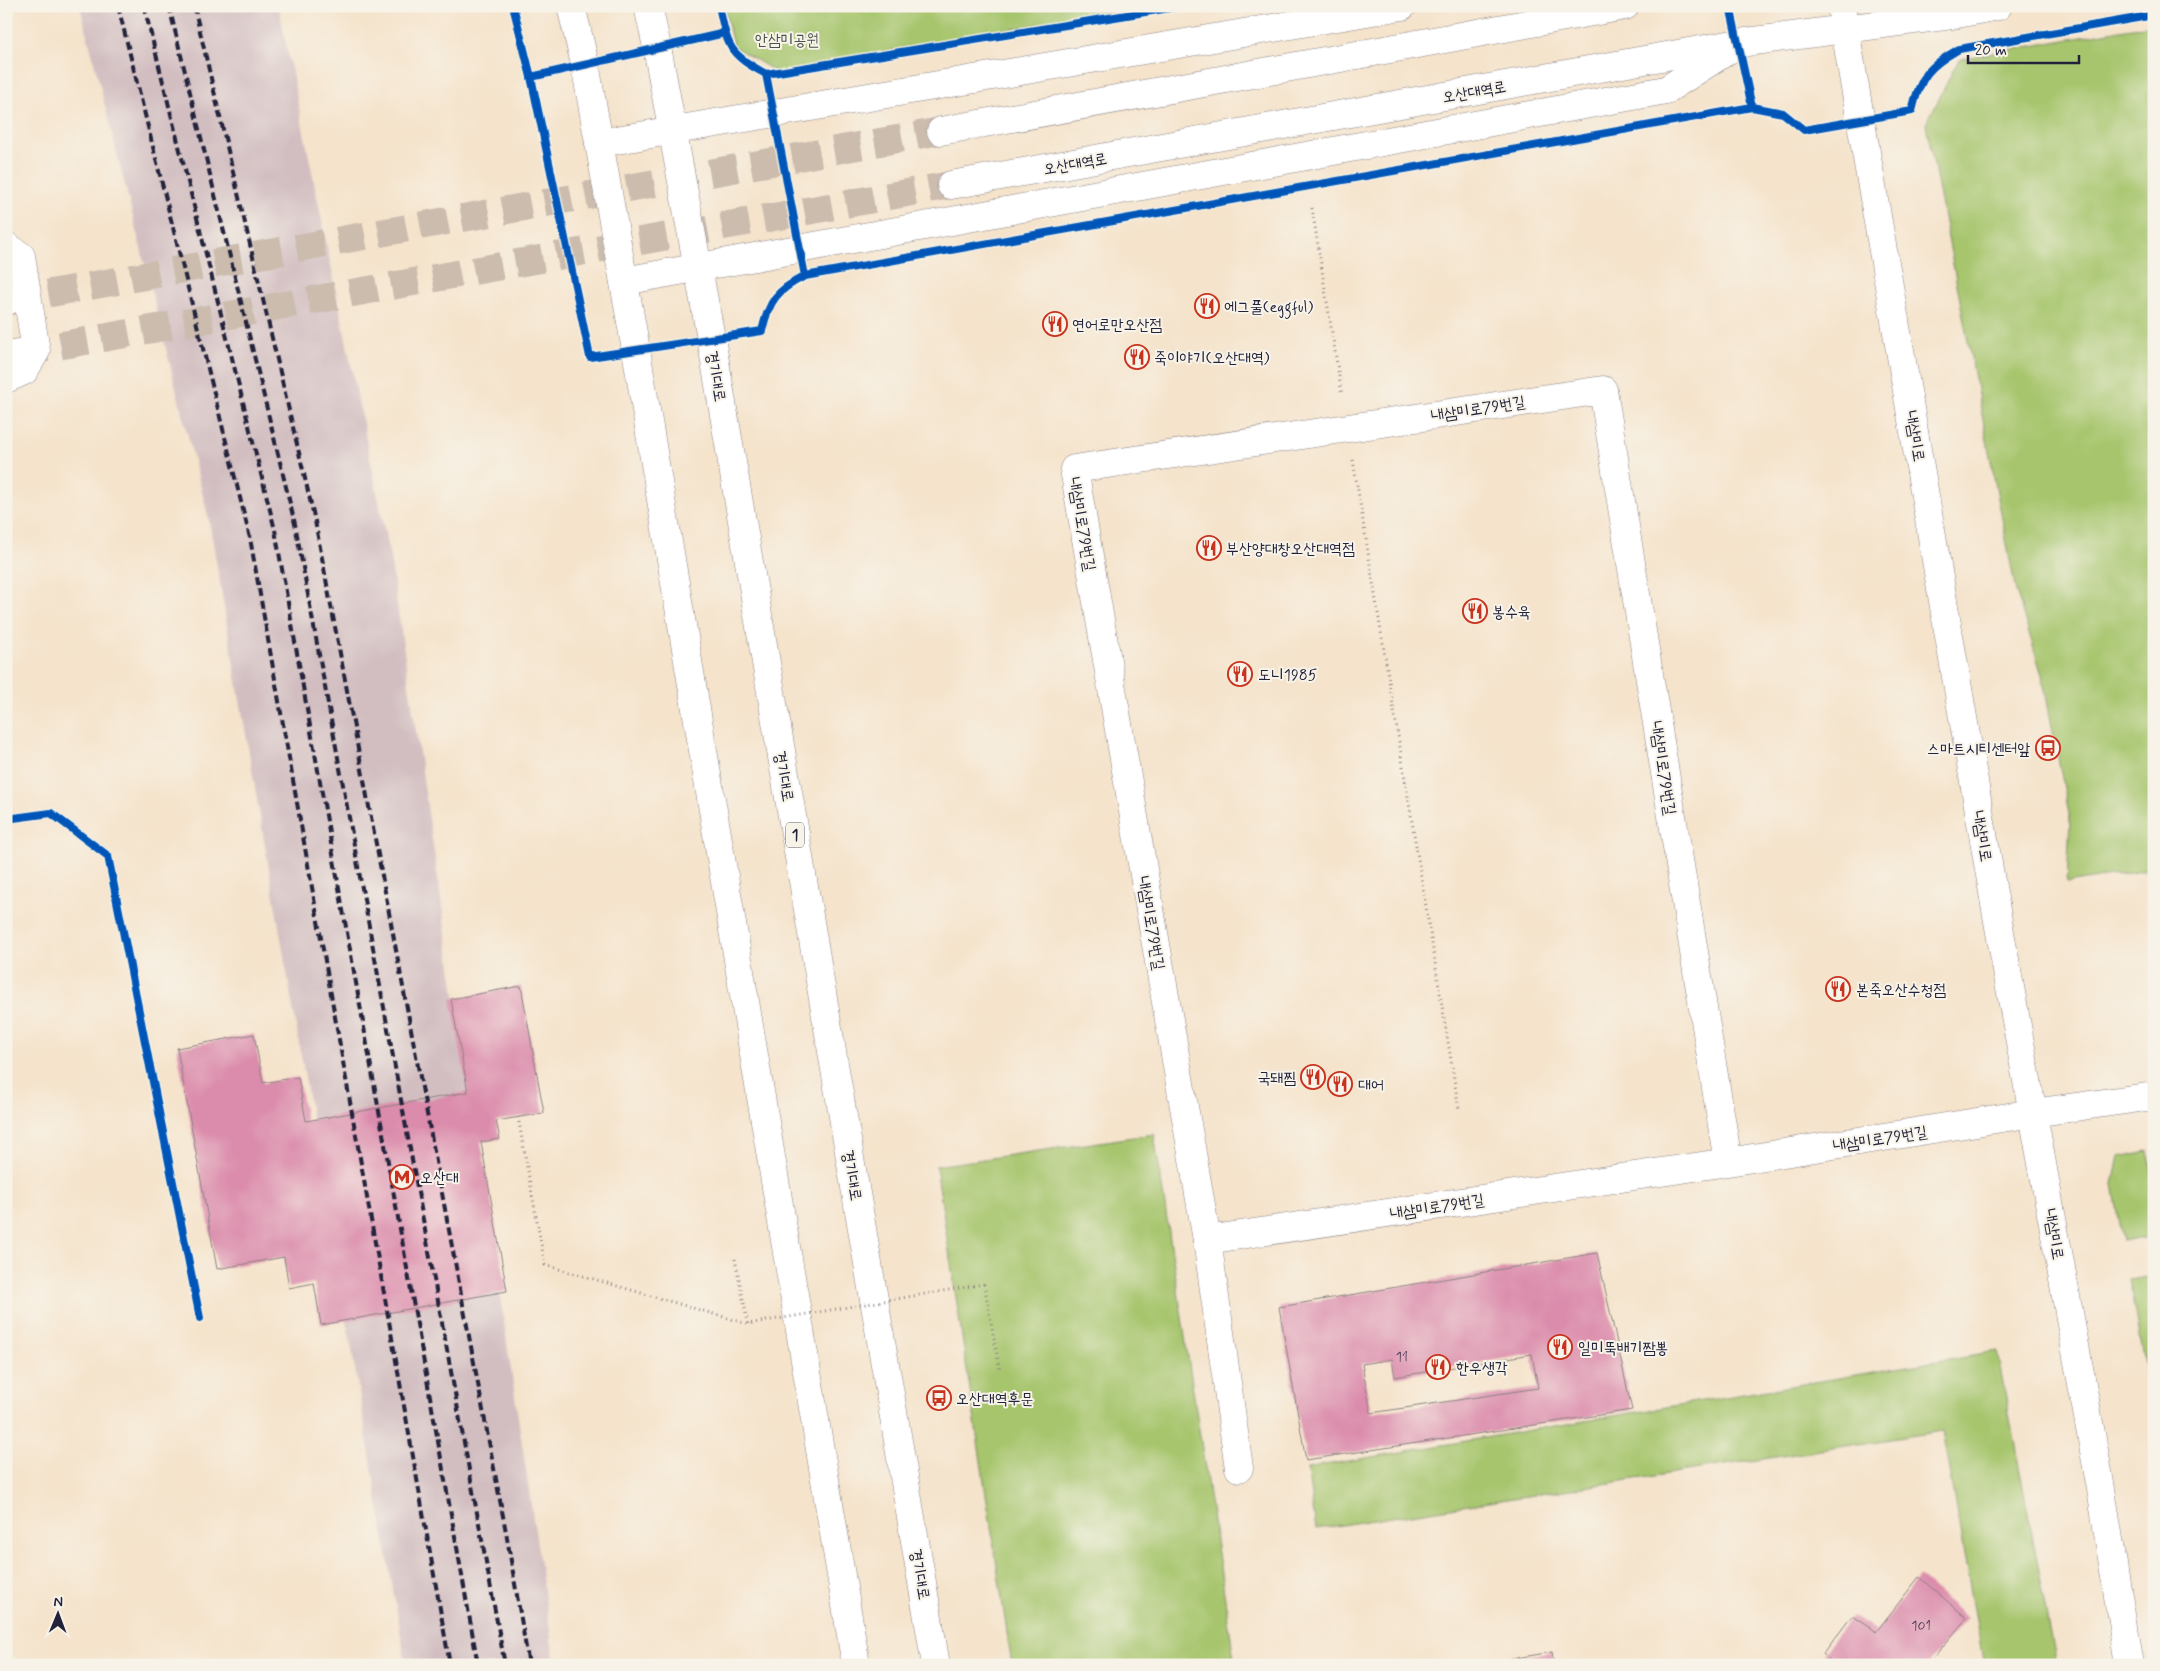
<svg xmlns="http://www.w3.org/2000/svg" width="2160" height="1671" viewBox="0 0 2160 1671" font-family="Mynerve,'Poor Story',sans-serif">
<style>
.industrial{fill:#d2bec1}
.green{fill:#a6c56c;stroke:#647454}
.building{fill:#db8cac;fill-rule:evenodd}
.lines{fill:none;stroke-linecap:round;stroke-linejoin:round}
.major-tunnel{stroke:#cbbcae;stroke-width:28;stroke-dasharray:28 14;stroke-linecap:butt}
.minor-casing{stroke:#8c8283;stroke-width:29}
.major-casing{stroke:#8c8283;stroke-width:29}
.path{stroke:#8c8283;stroke-width:3;stroke-dasharray:1 4;stroke-linecap:butt}
.minor{stroke:#fff;stroke-width:28}
.major{stroke:#fff;stroke-width:28}
.rail{stroke:#22223b;stroke-width:4;stroke-dasharray:8 4;stroke-linecap:butt}
.path-bridge{stroke:#8c8283;stroke-width:3;stroke-dasharray:1 4;stroke-linecap:butt}
.cycleway-casing{stroke:#f7f3e8;stroke-width:11}
.cycleway{stroke:#0057b8;stroke-width:8}
.labels{text-anchor:middle;stroke-width:4;stroke-linejoin:round;paint-order:stroke}
.number-label{font-size:14px;fill:#503c57}
.shield{fill:#f7f3e8;stroke:#62616f;stroke-width:1}
.shield-label{font-size:15px;font-weight:bold;fill:#22223b}
.park-label{font-size:16px;fill:#4a534a;stroke:#f7f3e8}
.street-label{font-size:16px;fill:#22223b;stroke:#f7f3e8}
.poi-label{font-size:16px;fill:#22223b;stroke:#f7f3e8;text-anchor:start}
</style>
<rect width="100%" height="100%" fill="#f7f3e8"/>
<filter id="ink" filterUnits="userSpaceOnUse"><feTurbulence type="fractalNoise" baseFrequency=".02" numOctaves="2"/><feDisplacementMap in="SourceGraphic" scale="10" xChannelSelector="R" yChannelSelector="G"/><feConvolveMatrix kernelMatrix="1 2 1 2 8 2 1 2 1" color-interpolation-filters="sRGB"/></filter>
<filter id="wash" filterUnits="userSpaceOnUse"><feTurbulence type="fractalNoise" baseFrequency=".0096" numOctaves="4" result="noise"/><feDisplacementMap in="SourceGraphic" scale="20" xChannelSelector="R" yChannelSelector="G"/><feGaussianBlur stdDeviation="1.12" result="paint"/><feColorMatrix in="noise" values="0 0 0 0 0 0 0 0 0 0 0 0 0 0 0 0 0 1.4 0 .05"/><feComposite in="paint" operator="in"/></filter>
<g filter="url(#wash)">
<rect width="100%" height="100%" fill="#f5e3cb"/>
<path class="industrial" d="M80,6H278L279,9L390,557L555,1665H406L209,520Z"/>
<g class="green">
<path d="M724,6H1140L833,61L783,76L733,46Z"/>
<path d="M2154,24V869L2067,883L2070,819L2042,675L2016,591L1926,124L1959,59Z"/>
<path d="M1154,1134L1235,1665H1012L936,1166Z"/>
<path d="M2148,1151L2154,1180V1236L2123,1242L2113,1184L2119,1157Z"/>
<path d="M2154,1276V1421L2129,1280Z"/>
<path d="M1997,1351L2057,1665H1984L1942,1431L1316,1529L1307,1468Z"/>
</g>
<g id="blocks">
<g class="building">
<path d="M521,986L544,1113L496,1121L500,1139L481,1142L507,1291L321,1325L314,1283L289,1288L284,1257L217,1269L177,1048L254,1034L263,1083L298,1077L306,1121L468,1092L451,999Z"/>
<path d="M1597,1253L1632,1410L1306,1460L1279,1307ZM1532,1354L1538,1388L1371,1413L1362,1364L1392,1359L1395,1377Z"/>
<path d="M1919,1577L1967,1618L1927,1665H1835L1823,1654L1852,1616L1876,1632Z"/>
<path d="M1552,1652L1554,1665H1500L1499,1661Z"/>
</g>
</g>
</g>
<g filter="url(#ink)">
<use href="#blocks" fill-opacity="0" stroke="#8c8283" stroke-width="1"/>
<g class="lines">
<g class="major-tunnel">
<path d="M7,301L941,131"/>
<path d="M19,353L951,185"/>
</g>
<defs>
<g id="minor">
<path d="M1841,6L1996,910L2101,1489L2129,1665"/>
<path d="M6,246L21,256L36,351L24,371L6,379"/>
<path d="M1728,1162L1207,1240L1074,469L1603,390L1728,1162L2033,1113L2154,1096"/>
<path d="M1207,1240L1239,1468"/>
</g>
<g id="major">
<path d="M571,6L585,64L636,350L856,1665"/>
<path d="M648,6L657,47L711,338L936,1665"/>
<path d="M941,131L1625,6"/>
<path d="M599,143L1402,6"/>
<path d="M951,185L1739,43L1952,15L1998,6"/>
<path d="M624,281L1666,90L1739,43"/>
<path d="M6,301H7"/>
<path d="M6,356L19,353"/>
</g>
</defs>
<use href="#minor" class="minor-casing"/>
<use href="#major" class="major-casing"/>
<g class="path">
<path d="M1312,208L1342,395"/>
<path d="M1353,460L1459,1109"/>
<path d="M735,1259L748,1324"/>
<path d="M984,1284L1000,1371"/>
</g>
<use href="#minor" class="minor"/>
<use href="#major" class="major"/>
<g class="rail">
<path d="M118,6L250,538L450,1665"/>
<path d="M144,6L275,530L478,1665"/>
<path d="M169,6L295,524L505,1665"/>
<path d="M194,6L315,521L506,1532L529,1665"/>
</g>
<path class="path-bridge" d="M518,1117L545,1265L748,1324L984,1284"/>
<defs>
<g id="cycleway">
<path d="M513,6L531,77L590,357L762,331C769,300 777,290 805,276L1752,107L1783,113L1804,130L1912,111C1920,76 1929,66 1959,49L2154,15"/>
<path d="M719,6C728,47 728,54 766,74L1182,6"/>
<path d="M1730,6L1752,107"/>
<path d="M766,74L805,276"/>
<path d="M531,77L725,33"/>
<path d="M6,819L51,813L108,856L200,1318"/>
</g>
</defs>
<use href="#cycleway" class="cycleway-casing"/>
<use href="#cycleway" class="cycleway"/>
</g>
</g>
<defs>
<symbol id="restaurant-ring" viewBox="-11 -11 22 22"><circle r="9.5" fill="#f7f3e8" stroke="#c8321e" stroke-width="1.5"/><path d="M-5-6h1v4h1v-4h1v4h1v-4h1v5L-1.5 .5V6h-2V.5L-5-1ZM5-6V6H3V1.5H1.5Q1.5-4 5-6Z" fill="#c8321e"/></symbol>
<symbol id="bus-ring" viewBox="-11 -11 22 22"><circle r="9.5" fill="#f7f3e8" stroke="#c8321e" stroke-width="1.5"/><path d="M-5-6H5V4H4V6H2V4H-2V6H-4V4H-5ZM-3.5-4V0h7V-4ZM-3.5 1.2v1.5H-2V1.2ZM2 1.2v1.5H3.5V1.2Z" fill="#c8321e"/></symbol>
<symbol id="metro-ring" viewBox="-11 -11 22 22"><circle r="9.5" fill="#f7f3e8" stroke="#c8321e" stroke-width="1.5"/><path d="M-5.5 5V-5H-3L0 0L3-5H5.5V5H3V-.5L0 4L-3-.5V5Z" fill="#c8321e"/></symbol>
</defs>
<g fill-rule="evenodd">
<use href="#restaurant-ring" x="1193" y="292" width="28" height="28"/>
<use href="#restaurant-ring" x="1041" y="310" width="28" height="28"/>
<use href="#restaurant-ring" x="1123" y="343" width="28" height="28"/>
<use href="#restaurant-ring" x="1195" y="534" width="28" height="28"/>
<use href="#restaurant-ring" x="1461" y="597" width="28" height="28"/>
<use href="#restaurant-ring" x="1226" y="660" width="28" height="28"/>
<use href="#bus-ring" x="2034" y="734" width="28" height="28"/>
<use href="#restaurant-ring" x="1824" y="975" width="28" height="28"/>
<use href="#restaurant-ring" x="1299" y="1063" width="28" height="28"/>
<use href="#restaurant-ring" x="1326" y="1070" width="28" height="28"/>
<use href="#metro-ring" x="388" y="1163" width="28" height="28"/>
<use href="#restaurant-ring" x="1546" y="1333" width="28" height="28"/>
<use href="#restaurant-ring" x="1424" y="1353" width="28" height="28"/>
<use href="#bus-ring" x="925" y="1384" width="28" height="28"/>
</g>
<g class="labels">
<g class="number-label">
<text x="1402" y="1361">11</text>
<text x="1921" y="1630">101</text>
</g>
<rect class="shield" x="786" y="822.5" width="18" height="25" rx="4"/>
<g class="shield-label">
<text x="795" y="840">1</text>
</g>
<g class="park-label">
<text x="787" y="45">안삼미공원</text>
</g>
<g class="street-label">
<text transform="translate(1474 91) rotate(-10)" y="6">오산대역로</text>
<text transform="translate(1075 163) rotate(-10)" y="6">오산대역로</text>
<text transform="translate(717 376) rotate(80)" y="6">경기대로</text>
<text transform="translate(1478 408) rotate(-9)" y="6">내삼미로79번길</text>
<text transform="translate(1916 436) rotate(80)" y="6">내삼미로</text>
<text transform="translate(1083 524) rotate(80)" y="6">내삼미로79번길</text>
<text transform="translate(1664 768) rotate(81)" y="6">내삼미로79번길</text>
<text transform="translate(785 776) rotate(80)" y="6">경기대로</text>
<text transform="translate(1983 836) rotate(80)" y="6">내삼미로</text>
<text transform="translate(1152 923) rotate(80)" y="6">내삼미로79번길</text>
<text transform="translate(1880 1138) rotate(-9)" y="6">내삼미로79번길</text>
<text transform="translate(853 1175) rotate(80)" y="6">경기대로</text>
<text transform="translate(1437 1206) rotate(-9)" y="6">내삼미로79번길</text>
<text transform="translate(2055 1234) rotate(80)" y="6">내삼미로</text>
<text transform="translate(921 1574) rotate(80)" y="6">경기대로</text>
</g>
<g class="poi-label">
<text x="1224" y="312">에그풀(eggful)</text>
<text x="1072" y="330">연어로만오산점</text>
<text x="1154" y="363">죽이야기(오산대역)</text>
<text x="1226" y="554">부산양대창오산대역점</text>
<text x="1492" y="617">봉수육</text>
<text x="1258" y="680">도니1985</text>
<text x="2030" y="754" text-anchor="end">스마트시티센터앞</text>
<text x="1856" y="995">본죽오산수청점</text>
<text x="1296" y="1083" text-anchor="end">국돼찜</text>
<text x="1358" y="1090">대어</text>
<text x="420" y="1183">오산대</text>
<text x="1578" y="1353">일미뚝배기짬뽕</text>
<text x="1456" y="1373">한우생각</text>
<text x="956" y="1404">오산대역후문</text>
</g>
</g>
<rect width="2160" height="1671" fill="none" stroke="#f7f3e8" stroke-width="25"/>
<g transform="translate(58 1614) rotate(1)" stroke="#f7f3e8" stroke-width="4" paint-order="stroke">
<path d="M0-4L9 19L0 12L-9 19Z" fill="#22223b"/>
<text y="-8" font-size="14" font-weight="bold" text-anchor="middle" fill="#22223b">N</text>
</g>
<path d="M1968 55v8h111v-8" fill="none" stroke="#22223b" stroke-width="2.5"/>
<text x="1975" y="55" font-size="15" fill="#22223b" stroke="#f7f3e8" stroke-width="4" paint-order="stroke">20 m</text>
</svg>
